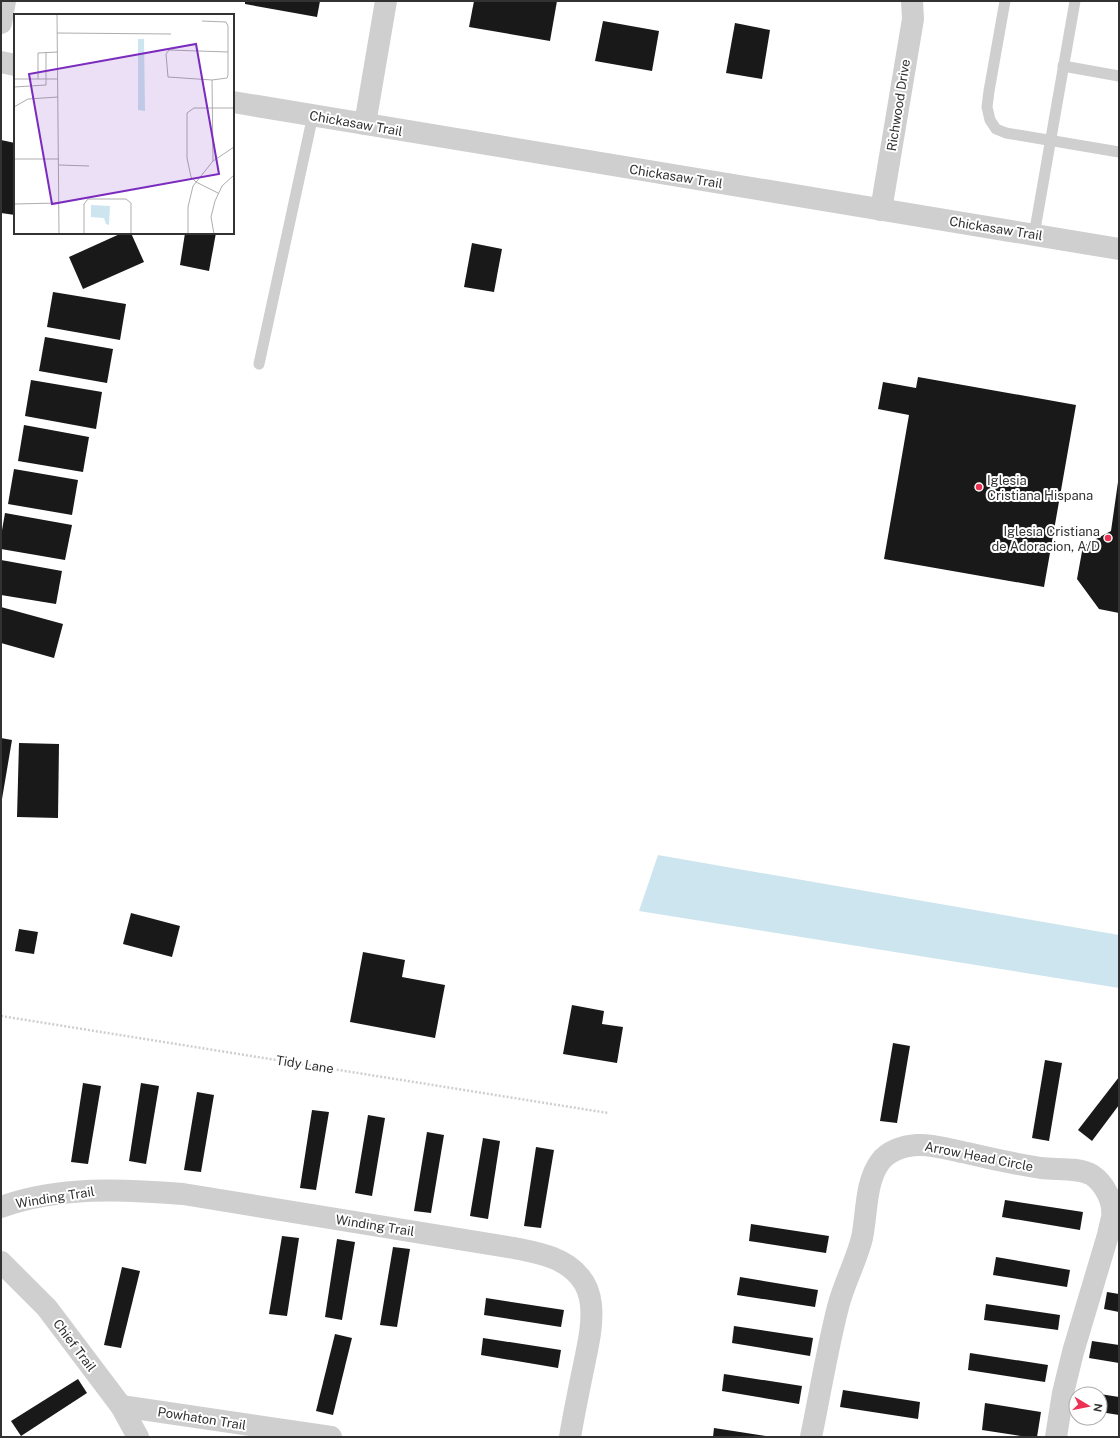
<svg xmlns="http://www.w3.org/2000/svg" width="1120" height="1438" viewBox="0 0 1120 1438" font-family="'Public Sans',sans-serif">
<style>
.water{fill:#cde5ef}
.building{fill:#191919}
.lines{fill:none;stroke-linecap:round;stroke-linejoin:round}
.path{stroke:#cfcfcf;stroke-width:2.5;stroke-dasharray:2 2;stroke-linecap:butt}
.service{stroke:#cfcfcf;stroke-width:11}
.minor{stroke:#cfcfcf;stroke-width:22}
.tertiary{stroke:#cfcfcf;stroke-width:22}
.poi-dot{fill:#ec3153;stroke:#fff;stroke-width:1.5}
.labels{text-anchor:middle;stroke-width:4;stroke-linejoin:round;paint-order:stroke}
.street-label{font-size:13px;fill:#323232;stroke:#fff}
.poi-label{font-size:13px;fill:#323232;stroke:#fff;text-anchor:start}
.inset-road{fill:none;stroke:#adadad;stroke-width:1}
.view{fill:#7b2cbf;fill-opacity:0.15;stroke:#7b2cbf;stroke-width:2}
.inset-edge{fill:none;stroke:#323232;stroke-width:2}
</style>
<rect width="100%" height="100%" fill="#fff"/>
<path class="water" d="M658,855L1119,935V988L639,911Z"/>
<g class="building">
<path d="M245,1H320L317,17L245,4Z"/>
<path d="M474,1H557L550,41L469,27Z"/>
<path d="M603,21L659,31L652,71L595,61Z"/>
<path d="M735,23L770,30L762,79L726,73Z"/>
<path d="M1,140L15,143V215L1,213Z"/>
<path d="M122,233H131L144,262L83,289L69,257Z"/>
<path d="M185,233H216L209,271L180,265Z"/>
<path d="M472,243L502,249L494,292L464,287Z"/>
<path d="M53,292L126,304L120,340L47,327Z"/>
<path d="M45,337L113,349L107,383L39,371Z"/>
<path d="M918,377L1076,405L1044,587L884,559L909,415L878,409L883,382L916,388Z"/>
<path d="M31,380L102,392L96,429L25,416Z"/>
<path d="M24,425L89,437L83,472L18,461Z"/>
<path d="M14,469L78,480L72,515L8,504Z"/>
<path d="M1118,482H1119V613L1099,609L1077,579L1083,546L1111,531Z"/>
<path d="M5,513L72,525L65,560L1,549V536Z"/>
<path d="M1,560L62,571L56,604L1,595Z"/>
<path d="M1,607L63,624L54,658L1,643Z"/>
<path d="M1,738L12,740L2,799H1Z"/>
<path d="M19,743L59,744L58,818L17,817Z"/>
<path d="M131,913L180,926L172,957L123,944Z"/>
<path d="M19,929L38,932L34,954L15,951Z"/>
<path d="M363,952L405,960L402,977L445,985L435,1038L350,1022Z"/>
<path d="M572,1005L604,1011L602,1024L623,1027L617,1063L563,1054Z"/>
<path d="M893,1043L910,1046L897,1123L880,1121Z"/>
<path d="M1045,1060L1062,1063L1049,1141L1032,1138Z"/>
<path d="M1119,1077V1105L1092,1141L1078,1130Z"/>
<path d="M83,1083L101,1086L88,1164L71,1162Z"/>
<path d="M141,1083L159,1086L146,1164L129,1161Z"/>
<path d="M197,1092L214,1095L201,1172L184,1170Z"/>
<path d="M312,1110L329,1112L316,1190L300,1188Z"/>
<path d="M368,1115L385,1118L372,1196L355,1193Z"/>
<path d="M427,1132L444,1135L431,1213L414,1211Z"/>
<path d="M483,1138L500,1141L488,1219L470,1216Z"/>
<path d="M536,1147L554,1150L541,1228L524,1226Z"/>
<path d="M1005,1200L1083,1212L1080,1230L1002,1217Z"/>
<path d="M751,1224L829,1236L826,1253L749,1241Z"/>
<path d="M282,1236L299,1238L287,1316L269,1314Z"/>
<path d="M337,1239L355,1242L342,1320L325,1317Z"/>
<path d="M393,1247L410,1249L397,1327L380,1325Z"/>
<path d="M996,1257L1070,1270L1067,1287L993,1275Z"/>
<path d="M122,1267L140,1271L121,1348L104,1345Z"/>
<path d="M740,1277L818,1290L815,1307L737,1295Z"/>
<path d="M1107,1292L1119,1294V1312L1104,1309Z"/>
<path d="M486,1298L564,1310L561,1327L484,1315Z"/>
<path d="M986,1304L1060,1315L1058,1330L984,1320Z"/>
<path d="M734,1326L813,1338L810,1356L732,1343Z"/>
<path d="M335,1334L352,1338L333,1415L316,1411Z"/>
<path d="M483,1338L561,1350L558,1368L481,1355Z"/>
<path d="M1092,1341L1119,1345V1363L1089,1358Z"/>
<path d="M970,1353L1048,1365L1045,1382L968,1370Z"/>
<path d="M724,1374L802,1386L799,1404L722,1391Z"/>
<path d="M78,1379L87,1393L21,1436L11,1421Z"/>
<path d="M843,1390L920,1402L918,1419L840,1407Z"/>
<path d="M1100,1394L1119,1397V1415L1100,1412Z"/>
<path d="M985,1403L1041,1412L1037,1437H1027L982,1430Z"/>
<path d="M714,1428L766,1436V1437H713Z"/>
</g>
<g class="lines">
<path class="path" d="M1,1016L608,1113"/>
<g class="service">
<path d="M1005,1L989,91L987,107L990,120L996,129L1006,133L1119,152"/>
<path d="M1063,66L1119,76"/>
<path d="M1034,235L1075,1"/>
<path d="M259,364L313,115"/>
</g>
<g class="minor">
<path d="M1,23L5,1"/>
<path d="M365,124L386,1"/>
<path d="M881,210L913,19L912,1"/>
<path d="M1,1207C59,1186 123,1189 183,1194L514,1248C538,1253 564,1257 580,1277C586,1284 590,1295 591,1305C593,1325 588,1345 584,1365C579,1389 574,1413 570,1437"/>
<path d="M1,1262L47,1308L121,1406L138,1437"/>
<path d="M121,1406L331,1437"/>
<path d="M811,1437C820,1394 827,1350 838,1307C844,1283 856,1262 862,1238C867,1215 865,1182 880,1162C888,1151 903,1146 917,1145C933,1144 951,1150 967,1153C992,1159 1016,1164 1041,1168C1057,1170 1078,1167 1092,1175C1105,1184 1114,1202 1112,1217C1111,1223 1109,1229 1108,1235L1073,1352L1063,1393L1056,1437"/>
</g>
<g class="tertiary">
<path d="M1,62L15,65"/>
<path d="M233,102L1119,249"/>
</g>
</g>
<g class="poi-dot">
<circle cx="979" cy="487" r="4"/>
<circle cx="1108" cy="538" r="4"/>
</g>
<g class="labels">
<g class="street-label">
<text transform="translate(898 105) rotate(-81)" y="5">Richwood Drive</text>
<text transform="translate(356 123) rotate(10)" y="5">Chickasaw Trail</text>
<text transform="translate(676 176) rotate(9)" y="5">Chickasaw Trail</text>
<text transform="translate(996 228) rotate(9)" y="5">Chickasaw Trail</text>
<text transform="translate(305 1064) rotate(9)" y="5">Tidy Lane</text>
<text transform="translate(979 1156) rotate(11)" y="5">Arrow Head Circle</text>
<text transform="translate(55 1197) rotate(-9)" y="5">Winding Trail</text>
<text transform="translate(375 1225) rotate(9)" y="5">Winding Trail</text>
<text transform="translate(75 1345) rotate(53)" y="5">Chief Trail</text>
<text transform="translate(202 1418) rotate(9)" y="5">Powhaton Trail</text>
</g>
<g class="poi-label">
<text x="987" y="485">Iglesia<tspan x="987" dy="15">Cristiana Hispana</tspan></text>
<text x="1100" y="536" text-anchor="end">Iglesia Cristiana<tspan x="1100" dy="15">de Adoracion, A/D</tspan></text>
</g>
</g>
<g transform="translate(14 14)">
<rect width="220" height="220" fill="#fff"/>
<path d="M124,25H130L131,97L124,96ZM77,191L96,192L95,211L92,210L90,204L77,203Z" fill="#cde5ef"/>
<path class="inset-road" d="M43,0L45,220M188,7L212,8L214,12V61L213,64L198,66L154,63L152,40L155,36L214,38M43,19L157,20M0,65H44M24,65V39L44,38M198,66L199,147M0,73L32,71V38M0,93L14,85L44,83M0,145H45M45,151L75,152M204,179L182,168L177,163L173,144V99L180,94H220M0,190L45,189M70,220V190L74,185H112L117,189V220M174,220V193L179,172L199,147L220,133M200,220L197,203L201,187L208,172L220,161"/>
<path class="view" d="M182,30L205,160L38,190L15,60Z"/>
<rect width="220" height="220" class="inset-edge"/>
</g>
<rect width="1120" height="1438" fill="none" stroke="#323232" stroke-width="4"/>
<g transform="translate(1088 1406) rotate(100)"><circle r="19" fill="#ffffff" stroke="#adadad"/>
<path d="M0-3L7 15L0 10L-7 15Z" fill="#ec3153"/>
<text y="-6" font-size="11" font-weight="bold" text-anchor="middle" fill="#323232">N</text>
</g>
</svg>
